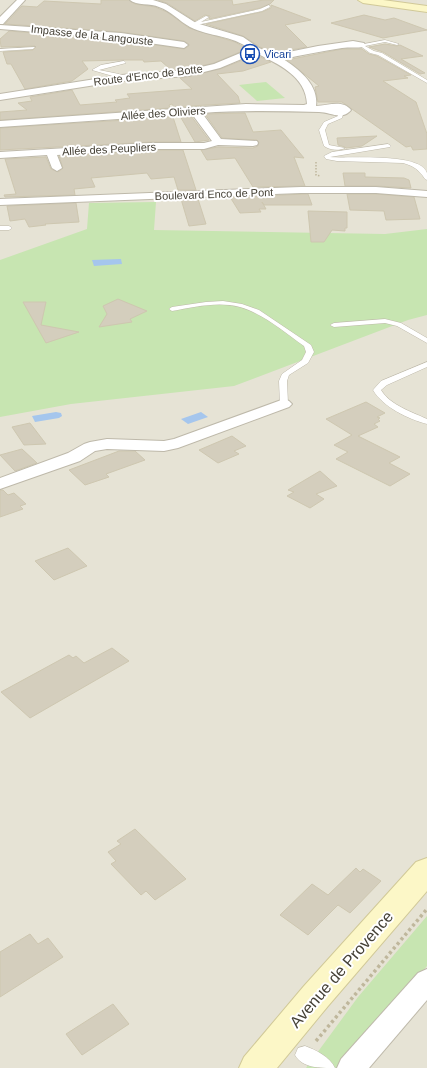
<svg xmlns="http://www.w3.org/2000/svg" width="427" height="1068" viewBox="0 0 427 1068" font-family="Helvetica,sans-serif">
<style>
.residential{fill:#e6e3d5}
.green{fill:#c7e5b1}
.water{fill:#a5c6ed}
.building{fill:#d4cebd;stroke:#cec7b0}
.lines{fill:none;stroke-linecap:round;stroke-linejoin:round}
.service-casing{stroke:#beb9aa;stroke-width:1}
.pedestrian-casing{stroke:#beb9aa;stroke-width:1}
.minor-casing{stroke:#beb9aa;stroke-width:2}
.secondary-casing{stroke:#d1c998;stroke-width:2}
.path-far1{stroke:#bfb79c;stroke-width:1.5;stroke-dasharray:1.5 1.5;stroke-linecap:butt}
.path{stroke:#bfb79c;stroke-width:3.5;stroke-dasharray:3 3;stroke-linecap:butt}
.service{fill:#fff;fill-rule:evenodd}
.pedestrian{fill:#fff;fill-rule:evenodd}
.minor{fill:#fff;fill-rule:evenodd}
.secondary{fill:#fcf7c7;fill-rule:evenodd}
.labels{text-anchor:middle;stroke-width:4;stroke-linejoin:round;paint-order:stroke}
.far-street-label{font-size:11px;fill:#454136;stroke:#fff}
.far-transit-label{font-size:11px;fill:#164399;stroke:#fff;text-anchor:start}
.near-street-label{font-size:16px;fill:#454136;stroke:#fff}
</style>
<rect width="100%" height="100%" fill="#f3f1e7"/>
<rect class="residential" x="0" y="0" width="427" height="1068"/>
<g class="green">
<path d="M266,82L285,98L257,101L239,85Z"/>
<path d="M156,202L154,230L385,234L427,229V315L408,320L234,386L71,404L0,417V260L87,229L89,203Z"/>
<path d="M427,916V966L338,1068H306L358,997Z"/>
</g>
<g class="water">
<path d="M121,259L122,264L94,266L92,260Z"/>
<path d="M56,412L61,413L62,416L59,418L35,422L32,416Z"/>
<path d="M201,412L208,417L188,424L181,419Z"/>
</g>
<g class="building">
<path d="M101,0H129L135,4L155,7L167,12L189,28L235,42L247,49L214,63L188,69L171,70L161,61L144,62L143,60H124L82,61L88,69L72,81L25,89L11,64H7L3,52L33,50L36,47L35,46L1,47L0,39L9,31L121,40L184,49L189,46V44L184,41L121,32L5,24L22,6L37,7L44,1L101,4Z"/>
<path d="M158,0H232L233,5L264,0H274L270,4L260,8L209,19L210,16L205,15L195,21L167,3Z"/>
<path d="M271,5L311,20L285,25L307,47L274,53L260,47L243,36L206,24L262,12L271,8Z"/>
<path d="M364,15L385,20L394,18L427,30L383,38L331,23Z"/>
<path d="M385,44L397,46L400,45L423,56L401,59L425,73L420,74L383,52L369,47Z"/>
<path d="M342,49H362L369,54L377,56L411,75L404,76L408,78L383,81L416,102L427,134V149L413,150L411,146L406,147L342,102H318L315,87L319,86L287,60Z"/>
<path d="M256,55L271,62L243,71L217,74L238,96L240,103L174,107L172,104L169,105L170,108L0,120V112L27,110L18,103L32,101L30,97L72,90L80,105L117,102L115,100L130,98L127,94L192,89L180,78L220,69Z"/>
<path d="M245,113L253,132L281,130L304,158L294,157L305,186L253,187L235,158L207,160L201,150L218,147L253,148L258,146L259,142L257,140L222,138L205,114Z"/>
<path d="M180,116H191L209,140L195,142Z"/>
<path d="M173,117L181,142H152L0,150V128Z"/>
<path d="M377,136L362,146L346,148L345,147L338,145L337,138Z"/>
<path d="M152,150H183L196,190H178L174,177L151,179L147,173L91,178L95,187L74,189L75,195L5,197L4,195L16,194L5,159L46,157L51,169L58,172L63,168L59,156Z"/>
<path d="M343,173H365V177L404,178L409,180L411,188L376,186H345Z"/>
<path d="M308,194L312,205H264L262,202L266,209H259L261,212L240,213L230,197Z"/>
<path d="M347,194H376L414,197L420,219L386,220L384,211L350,210Z"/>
<path d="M181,199H198L206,224L189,226Z"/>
<path d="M76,203L79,222L45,224L46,225L29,227L25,219L10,221L7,206Z"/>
<path d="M308,211L347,212V228H345V231L332,230L324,242H311Z"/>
<path d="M118,299L147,311L130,319L132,322L99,327L107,314L103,306Z"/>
<path d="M23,302H46L41,325L79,332L46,343Z"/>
<path d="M366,402L385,413L377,417L380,418L378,419L380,421L374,424L378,427L358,436L400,457L389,463L410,474L390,486L336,459L348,452L334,445L352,435L326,419Z"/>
<path d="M30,423L46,444L24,445L12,427Z"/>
<path d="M232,436L246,446L234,451L239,454L218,463L199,450Z"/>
<path d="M22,449L37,463L15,471L0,455Z"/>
<path d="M119,451H135L145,460L106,474L109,477L85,485L69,470Z"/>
<path d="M320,471L337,486L316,494L324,499L310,508L287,496L294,492L288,490Z"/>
<path d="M0,490H3L8,495L14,493L26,504L20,506L23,509L0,517Z"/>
<path d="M68,548L87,566L54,580L35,561Z"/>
<path d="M112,648L129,661L30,718L1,692L69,655L73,658L76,656L84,663Z"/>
<path d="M135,829L186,879L155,900L146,891L141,895L111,864L116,861L108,852L121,844L117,841Z"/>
<path d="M356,868L360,872L363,869L381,881L350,913L338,905L308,935L280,915L312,884L328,895Z"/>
<path d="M30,934L38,944L48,938L63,957L0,997V952Z"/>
<path d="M113,1004L129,1024L82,1055L66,1034Z"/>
</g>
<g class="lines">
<defs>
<g id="service">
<path d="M269,5L270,7L262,11L192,26L190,25L206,16L209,17L201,22L260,9Z"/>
<path d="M385,40L399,44L397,45L385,42L365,46L374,51L382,53L427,80V83L378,55L370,53L359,45Z"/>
<path d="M35,47L33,49L0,51V49Z"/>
<path d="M124,61L126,63L99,70L119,74L123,77V79L92,70L101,65Z"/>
<path d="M337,112H341L343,114L342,118L328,124L325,130L329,145L345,148C339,151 329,150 324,146L319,130L324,122L338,116Z"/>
<path d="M388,144L391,146L390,147L330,157C349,159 420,152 427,173C427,174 427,179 427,180L425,179C419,170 414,166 403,163L337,161L326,159L324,156L332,152Z"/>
<path d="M0,226H9L12,228L9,230H0Z"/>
<path d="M223,301L242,304L259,310L311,345L314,352L308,363L289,375L287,381L288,404L287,406H281L280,404L279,381L282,374L302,360L306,352L304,346C284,332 264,314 240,307C218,301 194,307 172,311L169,309L172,307L206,302Z"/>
<path d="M385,319L401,323L427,338V343L397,326L385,323L334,327L330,325L334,323Z"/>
<path d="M427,362V367L387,385L381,390C390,405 412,412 427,419V424C408,419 383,407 373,390L381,381Z"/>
</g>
<path id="pedestrian" d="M305,1046C316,1050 330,1057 335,1068C320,1068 302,1068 295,1055L298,1048Z"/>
<g id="minor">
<path d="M17,0H25L3,24H0V17Z"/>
<path d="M130,0H153L166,4L196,23L243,37L259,48L274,55L318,46L353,41L364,43L365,45L364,47C357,48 349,47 342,48C322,51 302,55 283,59C299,69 319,85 316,106C328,106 342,99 351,110C342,121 330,112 319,112C280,111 241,110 202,113L221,139L257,141L258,143L257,145L253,146L218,145L204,149H152L57,155L62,168L57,171L52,168L47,155L0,158V152L152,143H204L212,141L192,114L0,127V121L246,104L304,105L307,104C306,76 278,64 256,53L220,68L188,76L121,81L0,100V94L121,75L188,70L214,64L250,49C232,35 210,37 190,27C179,21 171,11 159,7C151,3 136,6 130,0Z"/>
<path d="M0,25L121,33L184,42L188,45L184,48L121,39L0,29Z"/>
<path d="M301,187H376L427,191V197L376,193H301L0,205V199Z"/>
<path d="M284,399L289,401L292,404L289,407L178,448L164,451L107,449L95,451L80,461L0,489V478L68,453L84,444L90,442L107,439L164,441L174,439Z"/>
<path d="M427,969V1000L369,1068H337L341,1059L418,973Z"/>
</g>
<g id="secondary">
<path d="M358,0H383L427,6V12L363,3Z"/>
<path d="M427,858V891L328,1006L277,1068H239L244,1057L304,986L416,862Z"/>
</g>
</defs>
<use href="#service" class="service-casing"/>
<use href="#pedestrian" class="pedestrian-casing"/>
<use href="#minor" class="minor-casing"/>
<use href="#secondary" class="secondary-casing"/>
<path class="path-far1" d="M316,162V175L320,176"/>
<path class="path" d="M316,1041L427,909"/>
<use href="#service" class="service"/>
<use href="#pedestrian" class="pedestrian"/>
<use href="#minor" class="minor"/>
<use href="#secondary" class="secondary"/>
</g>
<defs>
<symbol id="bus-ring" viewBox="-11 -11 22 22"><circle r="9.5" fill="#fff" stroke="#1a4fb4" stroke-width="1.5"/><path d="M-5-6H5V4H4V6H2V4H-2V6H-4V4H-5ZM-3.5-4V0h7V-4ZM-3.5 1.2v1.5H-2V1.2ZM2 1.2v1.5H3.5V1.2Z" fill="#1a4fb4"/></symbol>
</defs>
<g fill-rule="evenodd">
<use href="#bus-ring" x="239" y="43" width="22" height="22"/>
</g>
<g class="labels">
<g class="far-street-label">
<text transform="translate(92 35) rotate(6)" y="4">Impasse de la Langouste</text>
<text transform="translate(148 75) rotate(-7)" y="4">Route d'Enco de Botte</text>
<text transform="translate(163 113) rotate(-4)" y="4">Allée des Oliviers</text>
<text transform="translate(109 149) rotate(-3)" y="4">Allée des Peupliers</text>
<text transform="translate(214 194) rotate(-2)" y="4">Boulevard Enco de Pont</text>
</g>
<g class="far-transit-label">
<text x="264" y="58">Vicari</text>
</g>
<g class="near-street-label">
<text transform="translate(341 969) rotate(-49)" y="6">Avenue de Provence</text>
</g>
</g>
</svg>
